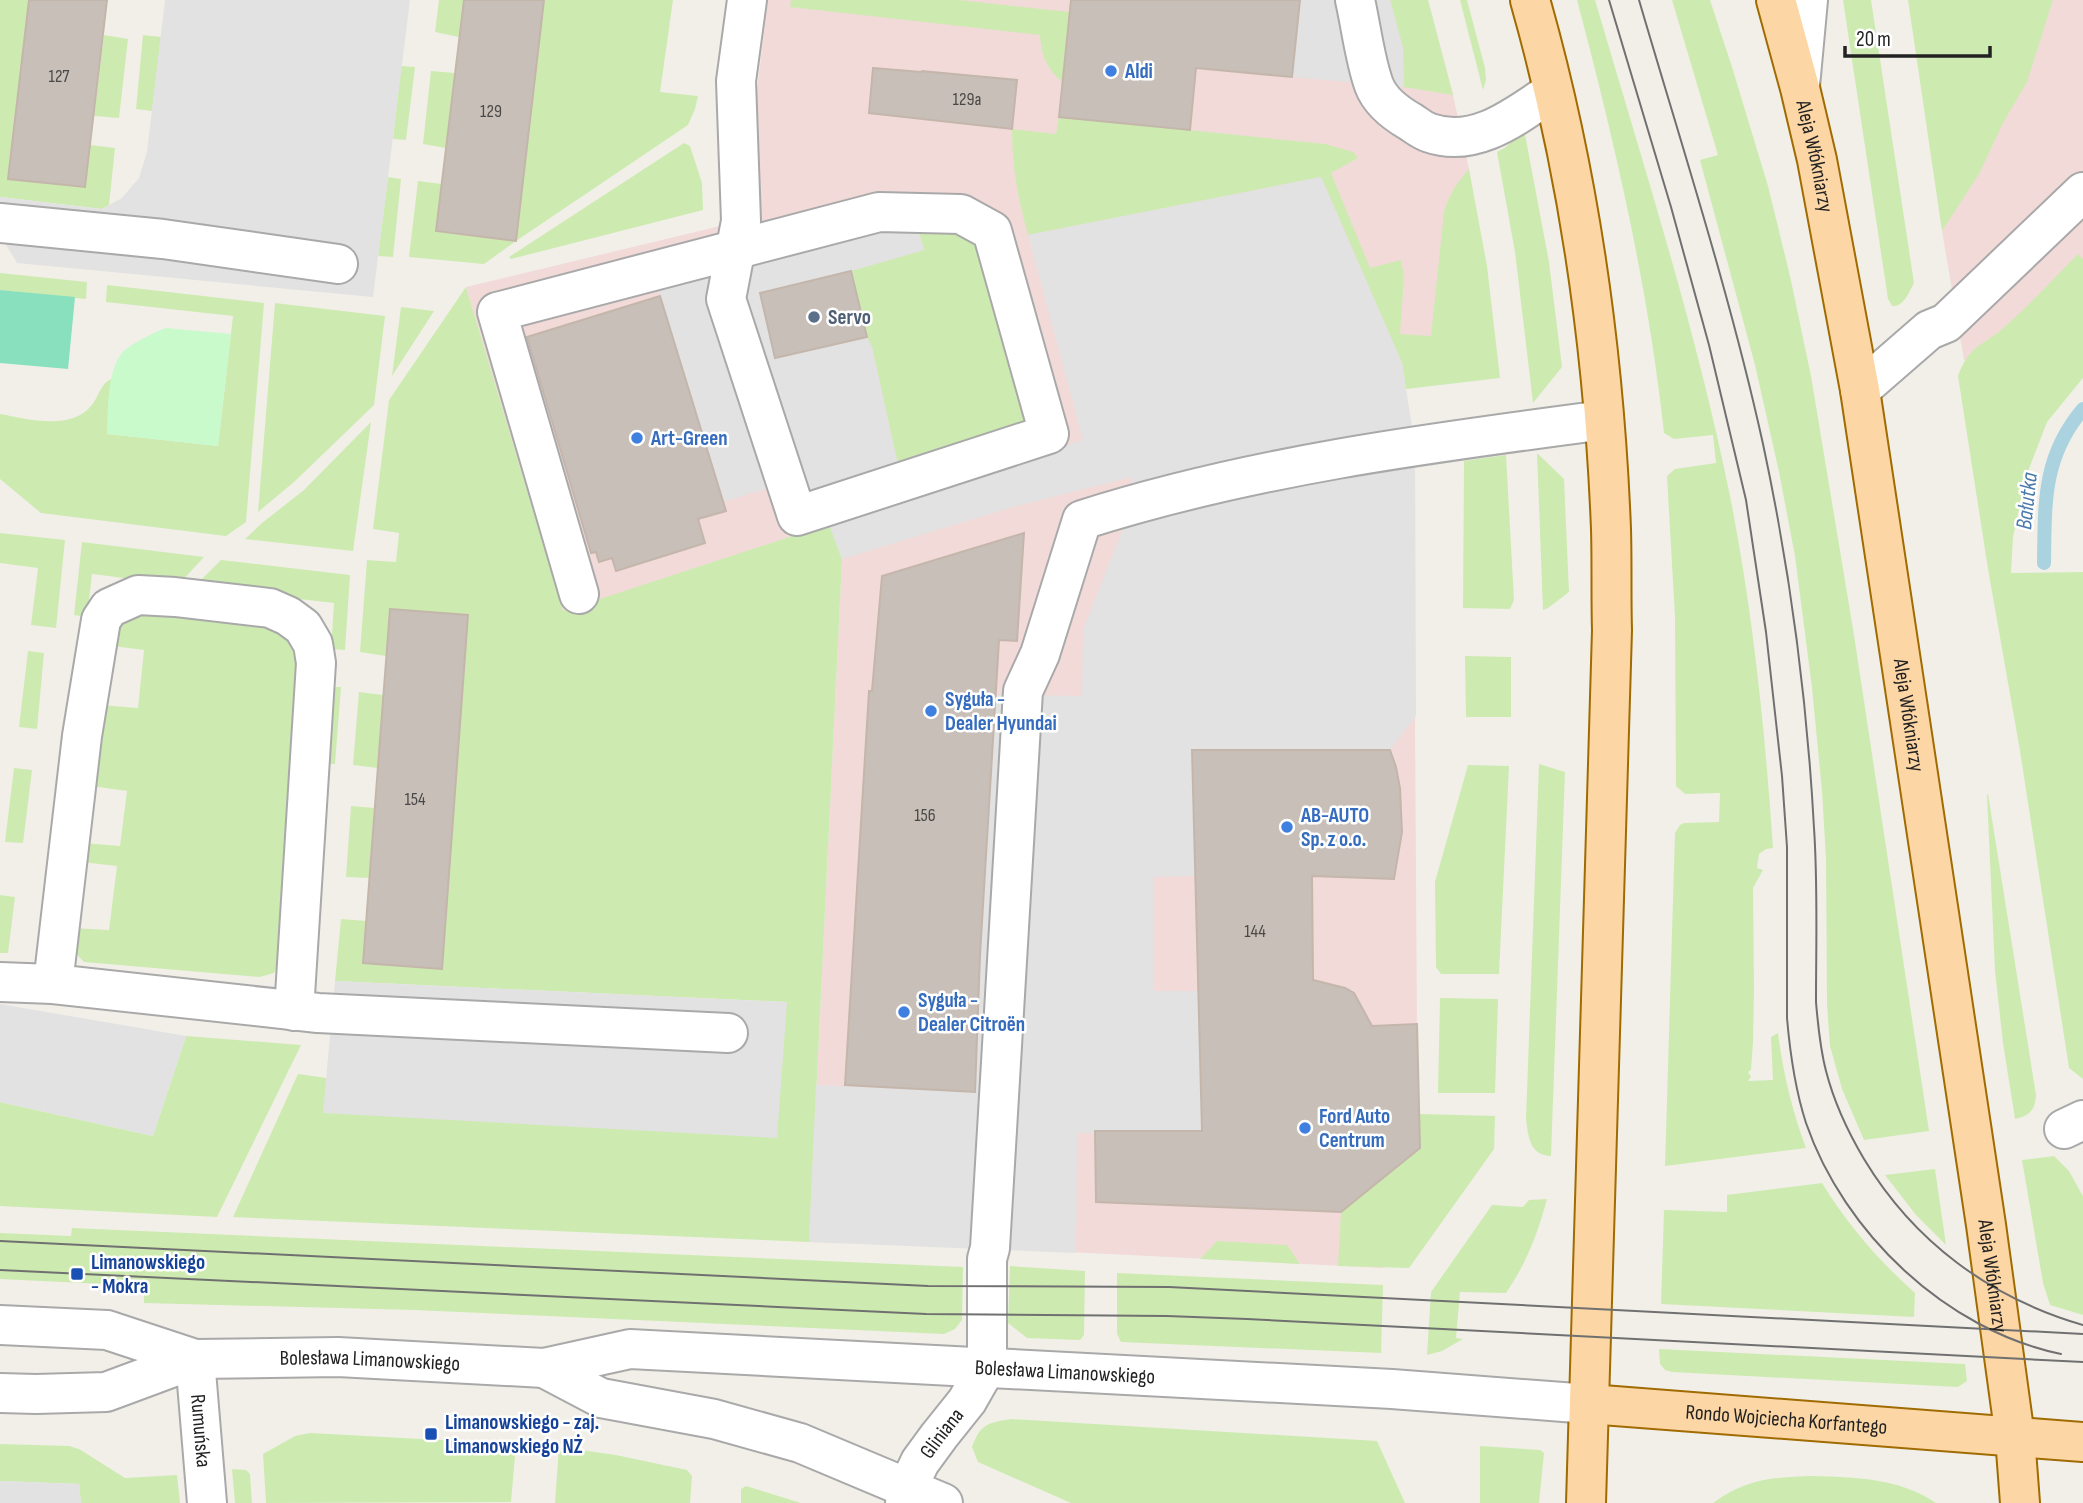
<svg xmlns="http://www.w3.org/2000/svg" width="2083" height="1503" viewBox="0 0 2083 1503" font-family="'Sofia Sans Condensed',sans-serif">
<style>
.commercial{fill:#f2dad9}
.grass{fill:#cdebb0}
.park{fill:#c8facc}
.pitch{fill:#88e0be}
.parking{fill:#e2e2e2}
.lines{fill:none;stroke-linecap:round;stroke-linejoin:round}
.stream{stroke:#aad3df;stroke-width:14}
.building{fill:#c7bfb8;stroke:#c4b6ab;stroke-width:2}
.minor-casing{stroke:#a9a9a9;stroke-width:42}
.major-casing{stroke:#a06b00;stroke-width:42}
.minor{stroke:#fff;stroke-width:38}
.major{stroke:#fcd6a4;stroke-width:38}
.tram{stroke:#707070;stroke-width:2}
.shop-dot{fill:#3f7fe0;stroke:#fff;stroke-width:2.5}
.service-dot{fill:#5c6f8a;stroke:#fff;stroke-width:2.5}
.transit-dot{fill:#1a4fb4;stroke:#fff;stroke-width:2.5}
.labels{text-anchor:middle;stroke-width:5;stroke-linejoin:round;paint-order:stroke}
.number-label{font-size:18px;fill:#4b4948}
.shop-label{font-size:21px;font-weight:bold;fill:#366cbe;stroke:#fff;text-anchor:start}
.street-label{font-size:21px;fill:#222;stroke:#fff}
.service-label{font-size:21px;font-weight:bold;fill:#4e5e75;stroke:#fff;text-anchor:start}
.transit-label{font-size:21px;font-weight:bold;fill:#164399;stroke:#fff;text-anchor:start}
.water-label{font-size:23px;font-style:italic;fill:#4a7aab;stroke:#fff}
</style>
<rect width="100%" height="100%" fill="#f2efe9"/>
<g class="commercial">
<path d="M768,0H1428L1453,95L1469,169L1468,227L1443,354L1402,364L1406,389L1414,570L1417,1024L1420,1148L1383,1268L990,1248L809,1242L842,559L829,524L563,612L466,287L741,221Z"/>
<path d="M2017,0H2083V363L1964,360L1942,231Z"/>
</g>
<g class="grass">
<path d="M0,0H29L8,178L85,187L90,145L115,148L109,205L102,209L0,197Z"/>
<path d="M439,0H464L459,37L435,32Z"/>
<path d="M544,0H673L660,92L698,96L695,109L688,125L516,241L484,264L409,257L418,181L442,184L516,240Z"/>
<path d="M791,0H959L1070,12L1062,82C1047,69 1041,55 1040,35L790,7Z"/>
<path d="M1390,0H1428L1453,95L1404,87L1403,48Z"/>
<path d="M1460,0H1467L1485,68L1486,80L1483,90Z"/>
<path d="M1577,0H1595C1643,164 1696,328 1730,496C1753,612 1765,730 1773,848L1766,849L1759,854L1757,868L1763,870L1753,888L1754,990L1753,1042L1751,1070L1748,1072L1751,1077L1748,1081L1773,1080L1771,1037L1778,1033C1783,1073 1792,1110 1806,1148L1665,1166L1675,833L1680,825L1684,823L1719,822L1720,793L1685,794L1676,786L1675,617L1667,476L1675,469L1716,463L1713,435L1674,439L1664,433C1648,286 1615,143 1577,0Z"/>
<path d="M1672,0H1710L1732,67L1768,186L1790,276L1811,376L1854,635L1929,1131L1864,1140L1842,1089L1830,1046L1827,1004L1826,859L1822,791L1812,688L1795,556L1779,472L1755,365L1700,160L1718,155Z"/>
<path d="M1843,0H1871L1914,283C1909,292 1904,307 1892,306L1888,299Z"/>
<path d="M1908,0H2053L2027,82L2004,121L1979,174L1942,231Z"/>
<path d="M104,35L128,39L119,118L94,116Z"/>
<path d="M143,35L161,37L152,111L136,109Z"/>
<path d="M401,66L415,67L406,140L393,139Z"/>
<path d="M431,71L455,73L446,148L423,144Z"/>
<path d="M1059,117L1325,144L1353,152L1358,158L1331,173L1370,268L1401,260L1404,276L1400,334L1431,336L1444,212C1449,194 1457,183 1469,169L1487,266L1500,378L1406,389L1402,363L1321,177L1028,235C1018,198 1012,168 1012,129L1056,134Z"/>
<path d="M1524,129L1549,262L1562,367L1533,403L1515,252L1497,152L1506,147Z"/>
<path d="M684,143L690,146L702,183L703,210L511,259L509,257Z"/>
<path d="M388,177L401,179L393,257L378,256Z"/>
<path d="M916,223H936L975,244L991,275L1031,423L898,465L872,347L867,337L851,271L924,250Z"/>
<path d="M2078,254L2083,259V378L2047,422L2027,474L2013,537L2011,573L2083,572V1079L2069,1068L2020,751L1988,569L1958,376C1969,346 1979,348 2001,330C2028,307 2053,279 2078,254Z"/>
<path d="M0,273L87,282L86,299L0,290Z"/>
<path d="M107,285L264,303L246,522L226,536L41,513L0,479V414C28,419 70,431 91,406C99,397 100,384 111,379L108,434L218,446L233,316L106,302Z"/>
<path d="M466,287L563,611L829,524L842,559L809,1242L233,1217L298,1074L327,1078L324,1113L787,1002L335,981L341,919L366,921L363,963L442,969L468,616L390,609L386,656L360,652L367,560L396,562L399,533L373,529L389,400Z"/>
<path d="M275,303L385,316L374,405L294,482L258,512Z"/>
<path d="M401,307L434,311L392,376Z"/>
<path d="M371,422L353,551L245,539L262,523L304,490Z"/>
<path d="M1537,453L1564,479L1569,592L1548,608L1543,610Z"/>
<path d="M1506,455L1514,600L1510,609L1463,608L1464,461Z"/>
<path d="M0,533L65,540L56,628L31,625L38,568L0,563Z"/>
<path d="M82,542L204,557L178,585L92,574L87,617L74,615Z"/>
<path d="M221,560L350,575L345,650L331,649L334,603L194,587Z"/>
<path d="M163,610L260,622L281,634L292,646L300,660L282,959L274,973L260,977L84,962C72,951 72,944 73,928L109,930L117,866L81,862L84,843L120,846L127,791L91,786L100,705L138,708L144,650L112,646L117,626L136,614Z"/>
<path d="M28,651L44,653L37,729L19,727Z"/>
<path d="M1465,656L1511,657V717H1466Z"/>
<path d="M330,687H341L335,764H323Z"/>
<path d="M359,692L383,695L378,768L353,765Z"/>
<path d="M1539,764L1565,772L1551,1156C1530,1156 1528,1136 1526,1119Z"/>
<path d="M1468,765L1509,766L1499,974H1441L1436,967L1435,882Z"/>
<path d="M14,768L32,770L23,843L5,842Z"/>
<path d="M1988,794L2036,1095C2035,1110 2030,1116 2015,1119L2003,1043L1995,971L1987,795Z"/>
<path d="M351,806L374,808L369,878L346,877Z"/>
<path d="M0,895L15,897L8,953H0Z"/>
<path d="M1440,998L1498,999L1495,1093H1438Z"/>
<path d="M186,1036L301,1045L217,1217L0,1206V1102L153,1136Z"/>
<path d="M1420,1114L1495,1116L1494,1149L1409,1268L1338,1266L1341,1212L1420,1148Z"/>
<path d="M2054,1156L2069,1171L2083,1196V1315L2050,1305L2043,1283L2022,1160Z"/>
<path d="M1935,1169L1946,1245L1916,1215L1885,1175Z"/>
<path d="M1822,1183C1848,1225 1878,1260 1915,1293L1914,1317L1661,1304L1664,1210L1727,1212V1195Z"/>
<path d="M1547,1199C1538,1233 1526,1264 1506,1293L1460,1292L1456,1338L1463,1339L1442,1351L1427,1355L1431,1292L1492,1205L1523,1207L1529,1200Z"/>
<path d="M72,1228L963,1267L962,1320L955,1329L944,1334L414,1310L144,1303V1286L0,1279V1233L71,1236Z"/>
<path d="M1217,1241L1287,1245L1300,1264L1200,1259Z"/>
<path d="M1010,1266L1085,1271L1084,1335L1080,1340L1027,1338L1008,1323Z"/>
<path d="M1117,1273L1383,1285L1381,1353L1121,1342L1117,1334Z"/>
<path d="M1659,1349L1965,1364L1967,1381L1958,1387L1672,1372L1665,1370L1660,1364Z"/>
<path d="M1011,1419L1377,1441L1405,1503H1071L978,1462L972,1447C981,1423 988,1423 1011,1419Z"/>
<path d="M310,1433L516,1444L511,1502L266,1503L263,1454L295,1436Z"/>
<path d="M0,1444L69,1446L79,1449L125,1478L177,1475L180,1503H81L79,1484L0,1481Z"/>
<path d="M1480,1446L1540,1450L1544,1453L1539,1503H1480Z"/>
<path d="M559,1447L616,1455L687,1470L692,1476L690,1503H555Z"/>
<path d="M232,1469L246,1470L250,1474L252,1503H235Z"/>
<path d="M1812,1476C1854,1477 1900,1478 1936,1503H1713C1745,1479 1773,1477 1812,1476Z"/>
<path d="M746,1486L801,1503H741V1489Z"/>
</g>
<path class="park" d="M166,328L231,334L218,446L107,434C108,412 107,370 122,353C130,344 155,332 166,328Z"/>
<path class="pitch" d="M0,290L75,297L68,369L0,363Z"/>
<g class="parking">
<path d="M165,0H410L373,297L17,263L0,235V197L102,209L122,198L139,178L147,152Z"/>
<path d="M1300,0H1390L1403,48L1404,87L1292,77Z"/>
<path d="M1321,177L1402,363L1415,446L1416,716L1390,750L1193,751L1196,876L1153,877V991H1199L1202,1131L1077,1133L1076,1253L809,1242L816,1085L975,1092L981,941L996,695L1082,696L1083,630L1124,526L1132,477L1013,507L842,559L829,524L789,537L772,487L723,502L658,291L749,262L916,223L924,250L851,271L760,293L776,358L867,337L872,347L898,465L911,497L1083,440L1028,235Z"/>
<path d="M335,981L787,1002L777,1138L323,1113Z"/>
<path d="M0,1004L186,1036L153,1136L0,1102Z"/>
<path d="M0,1481L79,1484L81,1503H0Z"/>
</g>
<g class="lines">
<path class="stream" d="M2044,563C2045,505 2042,457 2083,409"/>
</g>
<g class="building">
<path d="M29,0H107L85,187L8,179Z"/>
<path d="M464,0H544L516,241L436,231Z"/>
<path d="M1071,0H1300L1292,77L1196,68L1190,130L1059,117Z"/>
<path d="M873,68L921,72L922,71L1017,80L1012,129L869,113Z"/>
<path d="M851,271L867,337L775,358L760,293Z"/>
<path d="M660,296L726,511L698,519L705,543L616,571L612,558L599,562L596,552L591,553L527,337Z"/>
<path d="M1024,533L1017,641L999,640L980,955L975,1092L845,1085L869,691H872L882,576Z"/>
<path d="M390,609L468,615L442,969L363,963Z"/>
<path d="M1192,750H1390L1396,767L1400,788L1402,832L1394,879L1312,876L1313,980L1345,988L1354,993L1372,1026L1417,1024L1420,1148L1341,1212L1096,1202L1095,1131H1202Z"/>
</g>
<g class="lines">
<defs>
<g id="minor">
<path d="M1355,0C1361,26 1365,61 1374,85C1380,101 1397,114 1411,122C1417,126 1423,131 1430,133C1476,149 1517,115 1553,91"/>
<path d="M1800,86L1808,0"/>
<path d="M0,223L163,239L338,264"/>
<path d="M1860,390L1929,330L1946,323L2083,192"/>
<path d="M579,594L497,312L879,212L961,214L992,231L1049,434L797,516L726,299L741,221L736,81L747,0"/>
<path d="M0,982L53,984L318,1013L728,1033"/>
<path d="M53,984L82,736L101,620L109,608L138,595L175,597L270,608L288,616L303,627L313,644L316,663L294,1011"/>
<path d="M2064,1129L2083,1120"/>
<path d="M0,1325L107,1330L195,1359"/>
<path id="s1" d="M195,1359L207,1503"/>
<path d="M544,1368L601,1398L714,1419L800,1443L943,1503"/>
<path id="s2" d="M0,1393L36,1394L106,1392L195,1359L338,1357L544,1368L630,1349L1392,1389L1589,1404"/>
<path id="s3" d="M905,1503L908,1487L920,1462L939,1436L967,1401L987,1366V1259L990,1248L1023,691L1040,654L1082,520C1251,466 1429,443 1604,420"/>
</g>
<g id="major">
<path d="M1530,0C1579,172 1604,351 1611,529C1612,563 1611,597 1612,630L1586,1503"/>
<path id="s4" d="M1776,0L1800,88L1817,160L1860,390L1986,1225L2015,1437L2020,1503"/>
<path id="s5" d="M1589,1404L2083,1442"/>
</g>
</defs>
<use href="#minor" class="minor-casing"/>
<use href="#major" class="major-casing"/>
<use href="#minor" class="minor"/>
<use href="#major" class="major"/>
<g class="tram">
<path d="M1609,0L1671,207L1709,345L1746,500L1766,632L1782,776L1787,847V1018C1790,1053 1795,1089 1806,1123C1844,1233 1946,1330 2061,1354"/>
<path d="M1639,0C1682,147 1730,294 1763,444C1790,570 1807,699 1814,828C1818,886 1816,944 1816,1002C1818,1026 1820,1048 1826,1071C1834,1102 1848,1132 1864,1159C1914,1242 1990,1298 2083,1325"/>
<path d="M0,1241L928,1286L1169,1287L1248,1291L2083,1334"/>
<path d="M0,1270L926,1314L1167,1316L1247,1319L2083,1362"/>
</g>
</g>
<g class="shop-dot">
<circle cx="1111" cy="71" r="7"/>
<circle cx="637" cy="438" r="7"/>
<circle cx="931" cy="711" r="7"/>
<circle cx="1287" cy="827" r="7"/>
<circle cx="904" cy="1012" r="7"/>
<circle cx="1305" cy="1128" r="7"/>
</g>
<circle class="service-dot" cx="814" cy="317" r="7"/>
<g class="transit-dot">
<rect x="70" y="1267" width="14" height="14" rx="3.5"/>
<rect x="424" y="1427" width="14" height="14" rx="3.5"/>
</g>
<g class="labels">
<g class="number-label">
<text x="59" y="82">127</text>
<text x="967" y="105">129a</text>
<text x="491" y="117">129</text>
<text x="415" y="805">154</text>
<text x="925" y="821">156</text>
<text x="1255" y="937">144</text>
</g>
<g class="shop-label">
<text x="1125" y="78">Aldi</text>
<text x="651" y="445">Art-Green</text>
<text x="945" y="706">Syguła -<tspan x="945" dy="24">Dealer Hyundai</tspan></text>
<text x="1301" y="822">AB-AUTO<tspan x="1301" dy="24">Sp. z o.o.</tspan></text>
<text x="918" y="1007">Syguła -<tspan x="918" dy="24">Dealer Citroën</tspan></text>
<text x="1319" y="1123">Ford Auto<tspan x="1319" dy="24">Centrum</tspan></text>
</g>
<g class="street-label">
<text dy="7" stroke="none"><textPath href="#s4" startOffset="161">Aleja Włókniarzy</textPath></text>
<text dy="7" stroke="none"><textPath href="#s4" startOffset="728">Aleja Włókniarzy</textPath></text>
<text dy="7" stroke="none"><textPath href="#s4" startOffset="1295">Aleja Włókniarzy</textPath></text>
<text dy="7" stroke="none"><textPath href="#s2" startOffset="376">Bolesława Limanowskiego</textPath></text>
<text dy="7" stroke="none"><textPath href="#s2" startOffset="1074">Bolesława Limanowskiego</textPath></text>
<text dy="7" stroke="none"><textPath href="#s5" startOffset="198">Rondo Wojciecha Korfantego</textPath></text>
<text dy="7" stroke="none"><textPath href="#s1" startOffset="72">Rumuńska</textPath></text>
<text dy="7" stroke="none"><textPath href="#s3" startOffset="80">Gliniana</textPath></text>
</g>
<g class="service-label">
<text x="828" y="324">Servo</text>
</g>
<g class="transit-label">
<text x="91" y="1269">Limanowskiego<tspan x="91" dy="24">- Mokra</tspan></text>
<text x="445" y="1429">Limanowskiego - zaj.<tspan x="445" dy="24">Limanowskiego NŻ</tspan></text>
</g>
<g class="water-label">
<text transform="translate(2026 501) rotate(-84)" y="8">Bałutka</text>
</g>
</g>
<path d="M1845 46v10h145v-10" fill="none" stroke="#222222" stroke-width="3.5"/>
<text x="1856" y="46" font-size="21" fill="#222222" stroke="#ffffff" stroke-width="5" paint-order="stroke">20 m</text>
</svg>
